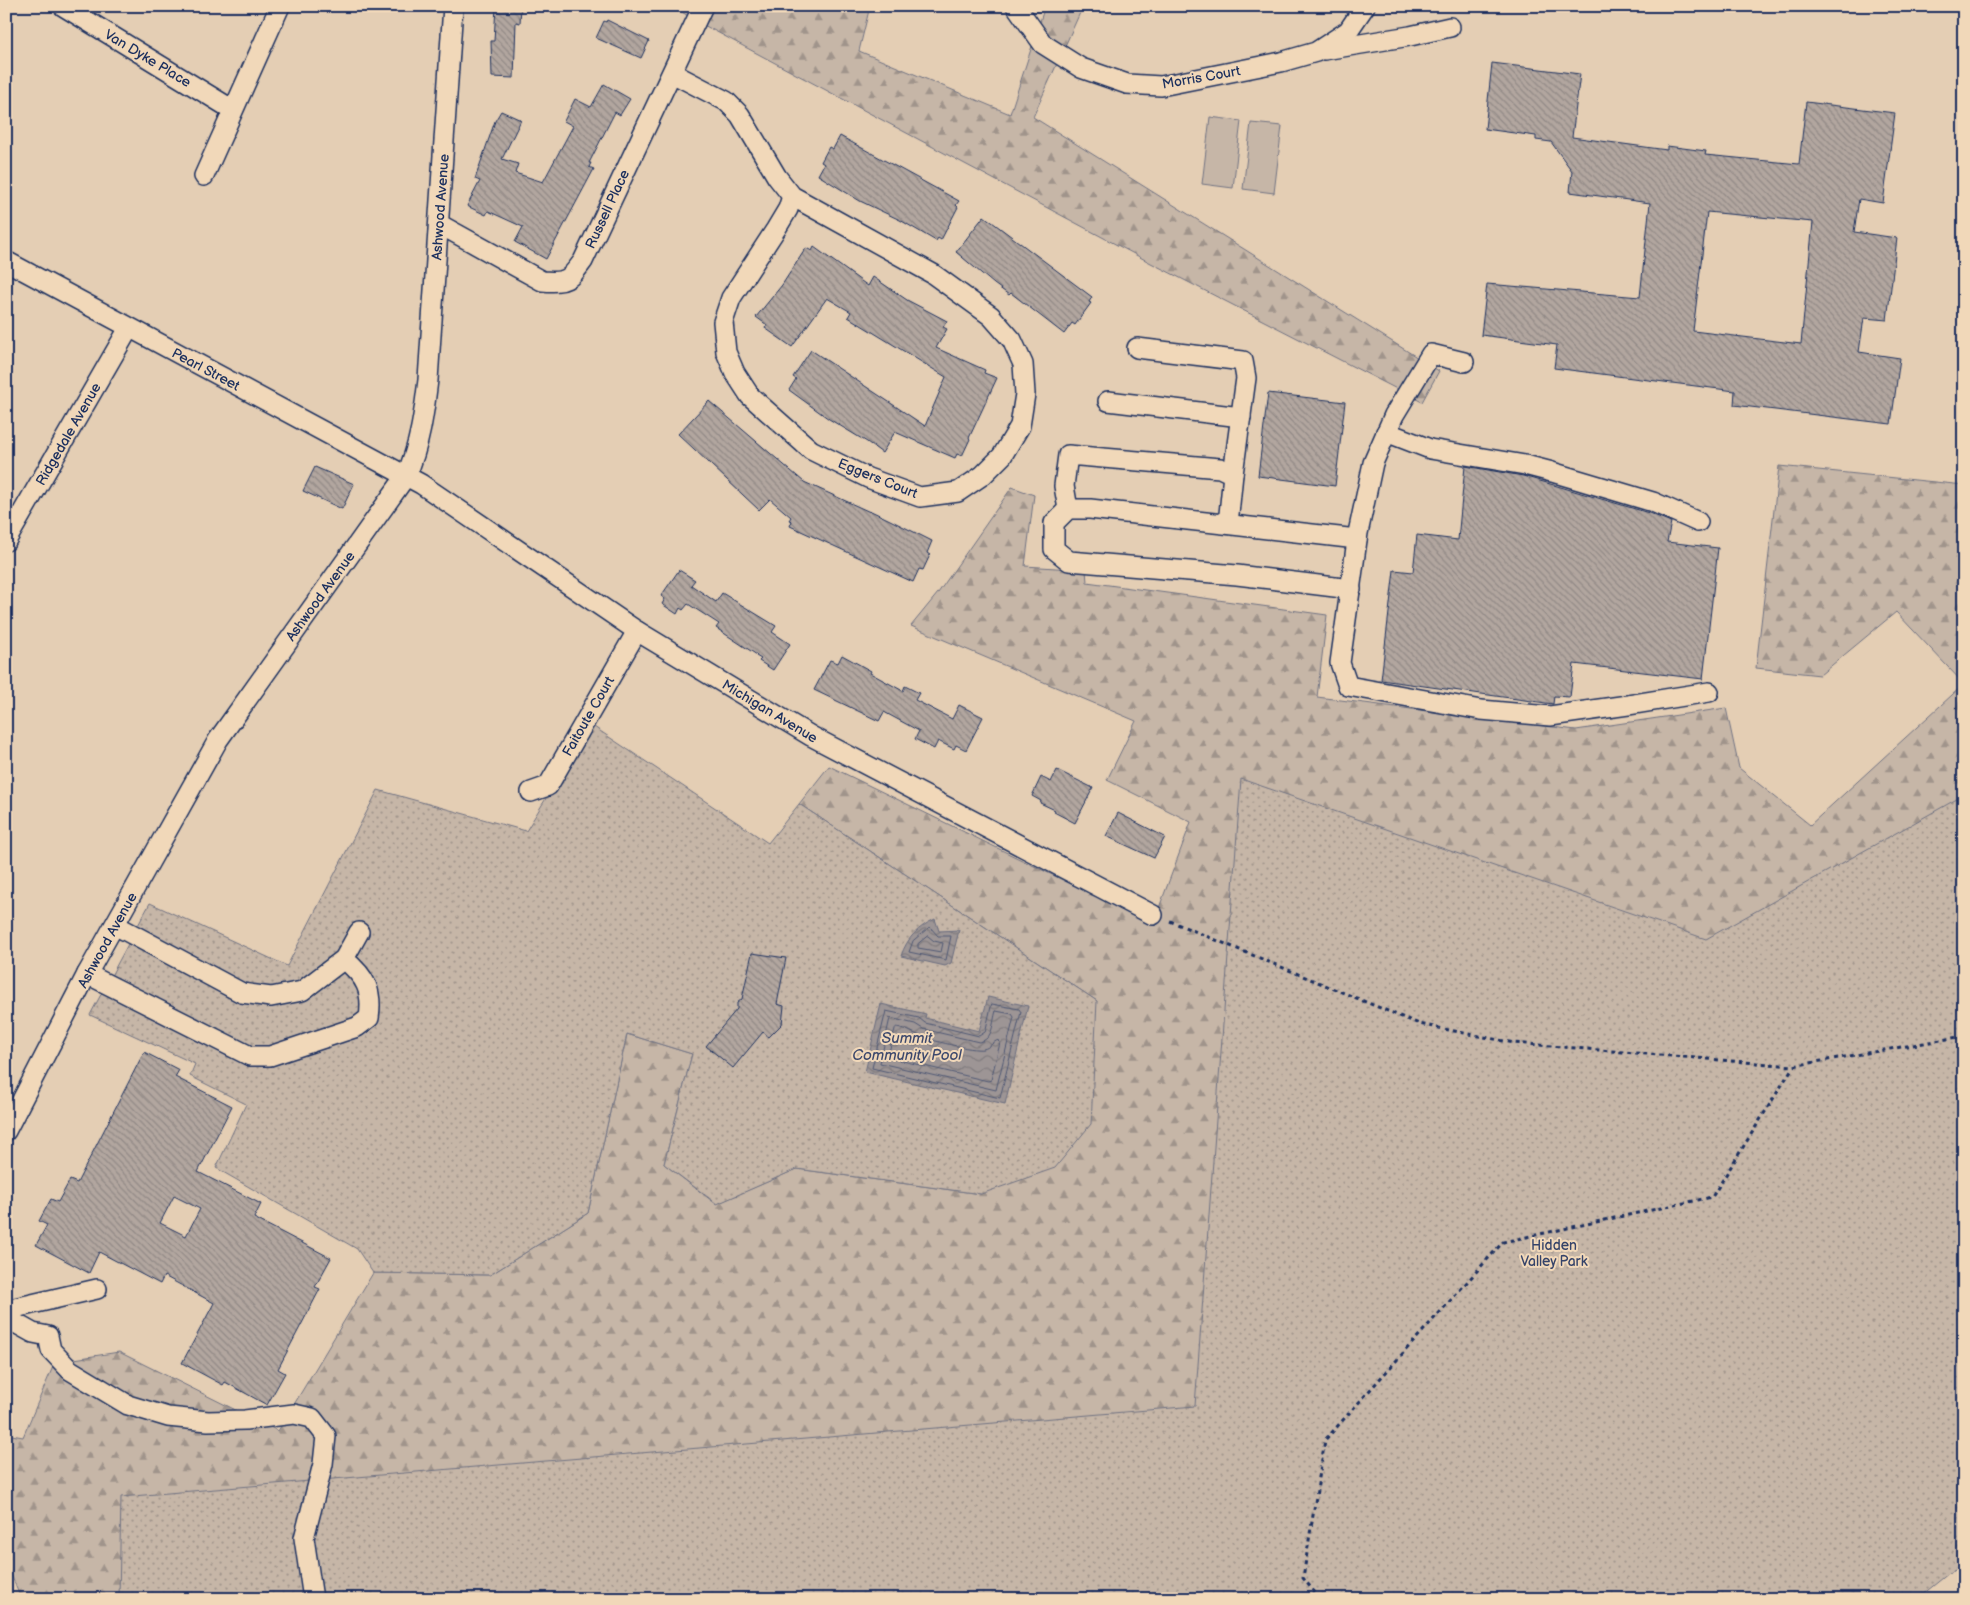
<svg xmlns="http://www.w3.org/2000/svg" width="1970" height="1605" viewBox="0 0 1970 1605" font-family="'Balsamiq Sans',sans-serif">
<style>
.grass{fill:#c6b6a7;stroke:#707282}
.forest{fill:url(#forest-firs);stroke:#707282}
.park{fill:url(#park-dots);stroke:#707282}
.water{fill:url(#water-waves);stroke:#696c7f}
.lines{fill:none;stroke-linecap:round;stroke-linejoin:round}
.shore{stroke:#4f5874;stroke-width:1}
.building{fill:url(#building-back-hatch);stroke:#1b2f5e;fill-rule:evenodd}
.minor-casing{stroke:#1b2f5e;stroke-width:22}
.path{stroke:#1b2f5e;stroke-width:3;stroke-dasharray:4 4;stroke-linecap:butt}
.minor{stroke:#f1d8b9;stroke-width:19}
.labels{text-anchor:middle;stroke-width:4;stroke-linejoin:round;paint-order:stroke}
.street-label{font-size:14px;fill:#1b2f5e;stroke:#f1d8b9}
.park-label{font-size:14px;fill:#354369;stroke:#f1d8b9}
.water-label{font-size:15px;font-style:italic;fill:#3c486c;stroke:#f1d8b9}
</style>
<defs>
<pattern id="forest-firs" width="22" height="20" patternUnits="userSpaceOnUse" patternTransform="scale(1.25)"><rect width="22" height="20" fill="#c6b6a7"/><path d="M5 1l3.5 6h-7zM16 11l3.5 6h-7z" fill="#a0948b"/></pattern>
<pattern id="park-dots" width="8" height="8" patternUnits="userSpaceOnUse" patternTransform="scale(1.25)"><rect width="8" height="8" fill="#c6b6a7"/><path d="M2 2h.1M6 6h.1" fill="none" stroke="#a0948b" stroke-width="1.8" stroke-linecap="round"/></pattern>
<pattern id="water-waves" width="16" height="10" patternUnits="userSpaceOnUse" patternTransform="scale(1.25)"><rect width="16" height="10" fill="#9d9595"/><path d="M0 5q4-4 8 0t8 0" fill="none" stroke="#7f7a7d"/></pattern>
<pattern id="building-back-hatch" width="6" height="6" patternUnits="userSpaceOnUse" patternTransform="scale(1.25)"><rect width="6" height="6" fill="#b2a69f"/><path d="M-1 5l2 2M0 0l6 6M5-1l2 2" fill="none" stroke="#908885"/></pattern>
</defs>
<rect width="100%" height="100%" fill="#e4ceb4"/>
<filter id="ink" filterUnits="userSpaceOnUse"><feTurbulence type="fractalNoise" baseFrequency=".02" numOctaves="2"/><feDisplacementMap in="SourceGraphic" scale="10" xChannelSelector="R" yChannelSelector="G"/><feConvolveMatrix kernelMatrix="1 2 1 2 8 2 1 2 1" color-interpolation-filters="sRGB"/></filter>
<g filter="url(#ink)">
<g class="grass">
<path d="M1210,117L1241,121L1233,188L1202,184Z"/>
<path d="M1251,123L1282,126L1274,193L1243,189Z"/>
</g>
<g class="forest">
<path d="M672,6H870L859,51L1010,114L1045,6H1083L1033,117L1439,371L1422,402L1151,263L698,22Z"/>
<path d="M1779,466L1964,485V684L1896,612L1820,675L1756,668Z"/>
<path d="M1012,487L1034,495L1025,566L1086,570L1087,582L1327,615L1317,697L1576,730L1726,708L1739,768L1810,825L1964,684V1526L1878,1599H21L6,1562V1434L23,1437L55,1362L119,1352L278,1431L373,1273L490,1275L588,1213L627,1034L692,1054L664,1164L716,1204L797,1169L981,1194L1097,1001L799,804L829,766L1153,924L1191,822L1107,780L1136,721L911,626L938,593Z"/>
</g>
<g class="park">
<path d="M591,725L768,843L799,804L1097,1001L1091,1124L1055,1168L981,1194L797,1169L717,1204L664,1164L692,1054L627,1034L588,1213L490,1275L373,1273L357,1249L216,1168L246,1104L190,1076L195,1064L90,1015L150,903L287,966L378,790L526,831Z"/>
<path d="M1241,779L1706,939L1964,795V1561L1917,1599H119L121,1497L1195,1406Z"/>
</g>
<g class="water">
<path d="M935,919L939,931L959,930L951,963L945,966L901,956C907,938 918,927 935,919Z"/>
<path d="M988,997L1028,1006L1005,1104L865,1072L881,1004L926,1014L925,1018L979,1031Z"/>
</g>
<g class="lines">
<g class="shore">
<path d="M930,927L938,936H951L946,960L909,952L913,941Z"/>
<path d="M928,936L934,941L943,943L941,952L918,948V944Z"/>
<path d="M992,1004L1019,1009L1021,1012L1000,1098L872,1068L886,1011L919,1018L925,1023L979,1036L985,1032Z"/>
<path d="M996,1011L1012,1014L1014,1017L996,1090L880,1063L890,1018L915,1024L923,1029L979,1042C994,1039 992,1023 996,1011Z"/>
<path d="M897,1027C906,1029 911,1032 918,1035C927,1040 974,1051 983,1049C990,1048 993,1041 999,1040L1000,1043L991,1080L988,1081L890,1058L888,1056L895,1029Z"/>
</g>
</g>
<g class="building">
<path d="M496,6H521L520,23L516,22L514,78L492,77L491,41H494Z"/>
<path d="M607,20L649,41L641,58L596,38L604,21L606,22Z"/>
<path d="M1492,63L1580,74L1572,137L1667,150V146L1706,151L1705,155L1799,164L1806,102L1895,113L1883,203L1859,199L1854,232L1897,238L1887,320L1864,318L1859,352L1900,358L1891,424L1734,405L1735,391L1554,368L1557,345L1481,335L1487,284L1640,297L1650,203L1570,192L1572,171L1551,142L1536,140V136L1485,129ZM1707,212L1813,222L1801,344L1693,331Z"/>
<path d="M604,84L630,99L620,115L615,112L589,163H591L589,167L594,169L546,259L515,242L523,227L488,211L486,215L467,206L480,181L475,179L495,121L501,111L521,120L502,159L518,164L515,173L543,182L573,126L564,121L575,99L591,107Z"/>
<path d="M840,136L959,201L956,205L958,207L941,240L938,238L936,241L900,220L860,201L818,175L824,164L821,162L829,147L833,149Z"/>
<path d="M984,216L1092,297L1089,302L1091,303L1075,325L1072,323L1064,334L1011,293L1009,295L994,284L956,252Z"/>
<path d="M814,247L868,286L873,277L907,300L947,321L943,327L947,329L936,348L985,370L984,373L997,378L969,438L970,439L962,456L957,454L955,458L895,432L882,453L867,442L829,419L789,390L796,379L793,377L811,350L925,426L946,377L848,317L851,312L827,298L792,347L765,328L767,325L756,317L782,285L806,248L812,251Z"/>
<path d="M1268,393L1345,402L1335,486L1258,476Z"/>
<path d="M709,401L804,482L870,512L871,511L888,519L932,541L927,553L930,555L923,570L919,569L913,582L790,526L792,521L789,520L791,517L770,499L759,510L678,434Z"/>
<path d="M1465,466L1523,476L1649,513L1671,522L1667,542L1718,548L1703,679L1574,664L1570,697L1554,696L1553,704L1381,680L1394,570L1413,572L1417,535L1458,540Z"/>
<path d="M315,467L354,484L342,509L303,491Z"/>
<path d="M679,570L695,580L691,585L716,602L722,593L776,626L772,632L790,644L773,670L759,661L761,659L756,656L757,655L716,628L719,624L688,604L683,610L680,608L677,614L662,604L665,599L661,596Z"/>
<path d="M842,655L871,671L870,673L903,691L905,686L919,693L915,700L952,719L959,705L983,717L966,750L956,745L954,749L938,741L934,749L915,739L919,731L884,712L879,721L814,690L830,660L838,663Z"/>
<path d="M1057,770L1093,788L1075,823L1054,812L1055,810L1040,803L1041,801L1032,796L1041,777L1051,782Z"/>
<path d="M1118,813L1165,837L1154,858L1106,836Z"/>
<path d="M752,953L786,958L777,1004L784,1006L782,1024L769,1037L763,1032L733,1068L706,1046L737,1009V1003L742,999Z"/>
<path d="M144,1052L179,1070L175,1077L232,1106L198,1172L261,1204L254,1218L331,1258L315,1287L320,1289L278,1369L285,1373L267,1405L225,1382L223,1385L182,1363L214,1303L164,1276L160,1284L99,1252L89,1273L36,1245L47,1225L39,1221L51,1199L58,1202L70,1180L77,1183ZM174,1196L200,1209L186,1236L160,1223Z"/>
</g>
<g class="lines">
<defs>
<g id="minor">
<path d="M63,6L233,110"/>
<path d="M1016,6L1043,44L1081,68L1127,84L1161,86L1281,62L1316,52L1348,31L1365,6"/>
<path d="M1324,50L1410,36L1450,27"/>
<path d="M672,73L726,101L740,115L777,177L792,196L933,274L991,316L1012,340L1023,364L1025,394L1020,426L1002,456L983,475L958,492L920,497L868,478L811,450L750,396L735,373L726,352L723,322L731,298L776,229L788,209L792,196"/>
<path d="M204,176L280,6"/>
<path d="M439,224L542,281C567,283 569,280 583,261L703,6"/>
<path d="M6,261L421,484L637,631L811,736L1153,915"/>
<path d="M1137,348L1243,361L1246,378L1233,474"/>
<path d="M1464,362L1431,354L1394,415L1373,463L1358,533L1340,663L1348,686L1481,710L1550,716L1628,705L1709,692"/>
<path d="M1108,401L1241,417"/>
<path d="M1386,432L1430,449L1525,465L1552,472L1653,502L1698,522"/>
<path d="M1068,509L1064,486L1068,455L1220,468L1233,474L1228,524"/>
<path d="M6,541L129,328"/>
<path d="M1351,589L1237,575L1069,561L1054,549V523L1068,509H1090L1357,539"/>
<path d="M531,792L548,786L637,631"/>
<path d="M115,925L242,993L271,997L302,991L344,959L359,932"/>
<path d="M87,974L250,1056H270L357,1027L369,1018C373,991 366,977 344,959"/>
<path d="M6,1131L87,974L218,740L406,476C420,445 424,413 428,380L453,6"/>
<path d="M6,1310L97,1289"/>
<path d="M6,1318L33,1333L48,1336L51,1350L70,1370L128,1405L168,1417L208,1421L245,1420L294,1414L312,1418L326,1436L323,1464L304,1538L313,1599"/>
</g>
</defs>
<use href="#minor" class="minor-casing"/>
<g class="path">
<path d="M1170,921L1419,1024L1514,1043L1793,1066L1964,1036"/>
<path d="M1320,1599L1303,1578L1325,1440L1503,1242L1712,1197L1793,1067"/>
</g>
<use href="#minor" class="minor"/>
</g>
</g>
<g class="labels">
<g class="street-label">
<text transform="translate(148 58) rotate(31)" y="5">Van Dyke Place</text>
<text transform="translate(1201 77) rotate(-10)" y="5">Morris Court</text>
<text transform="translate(440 207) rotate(-86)" y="5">Ashwood Avenue</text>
<text transform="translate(607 209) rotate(-65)" y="5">Russell Place</text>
<text transform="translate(206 369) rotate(28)" y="5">Pearl Street</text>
<text transform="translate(68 434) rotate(-60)" y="5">Ridgedale Avenue</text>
<text transform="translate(878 478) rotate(22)" y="5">Eggers Court</text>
<text transform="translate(320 596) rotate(-54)" y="5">Ashwood Avenue</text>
<text transform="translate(770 711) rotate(31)" y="5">Michigan Avenue</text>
<text transform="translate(588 716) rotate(-60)" y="5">Faitoute Court</text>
<text transform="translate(107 940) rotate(-61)" y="5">Ashwood Avenue</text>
</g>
<g class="park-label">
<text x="1554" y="1250">Hidden<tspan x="1554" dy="16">Valley Park</tspan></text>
</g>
<g class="water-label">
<text x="907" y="1043">Summit<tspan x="907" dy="17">Community Pool</tspan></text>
</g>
</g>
<rect width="1970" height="1605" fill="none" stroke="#f1d8b9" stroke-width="25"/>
<rect x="12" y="12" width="1945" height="1580" fill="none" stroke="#1b2f5e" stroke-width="2" filter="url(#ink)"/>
</svg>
